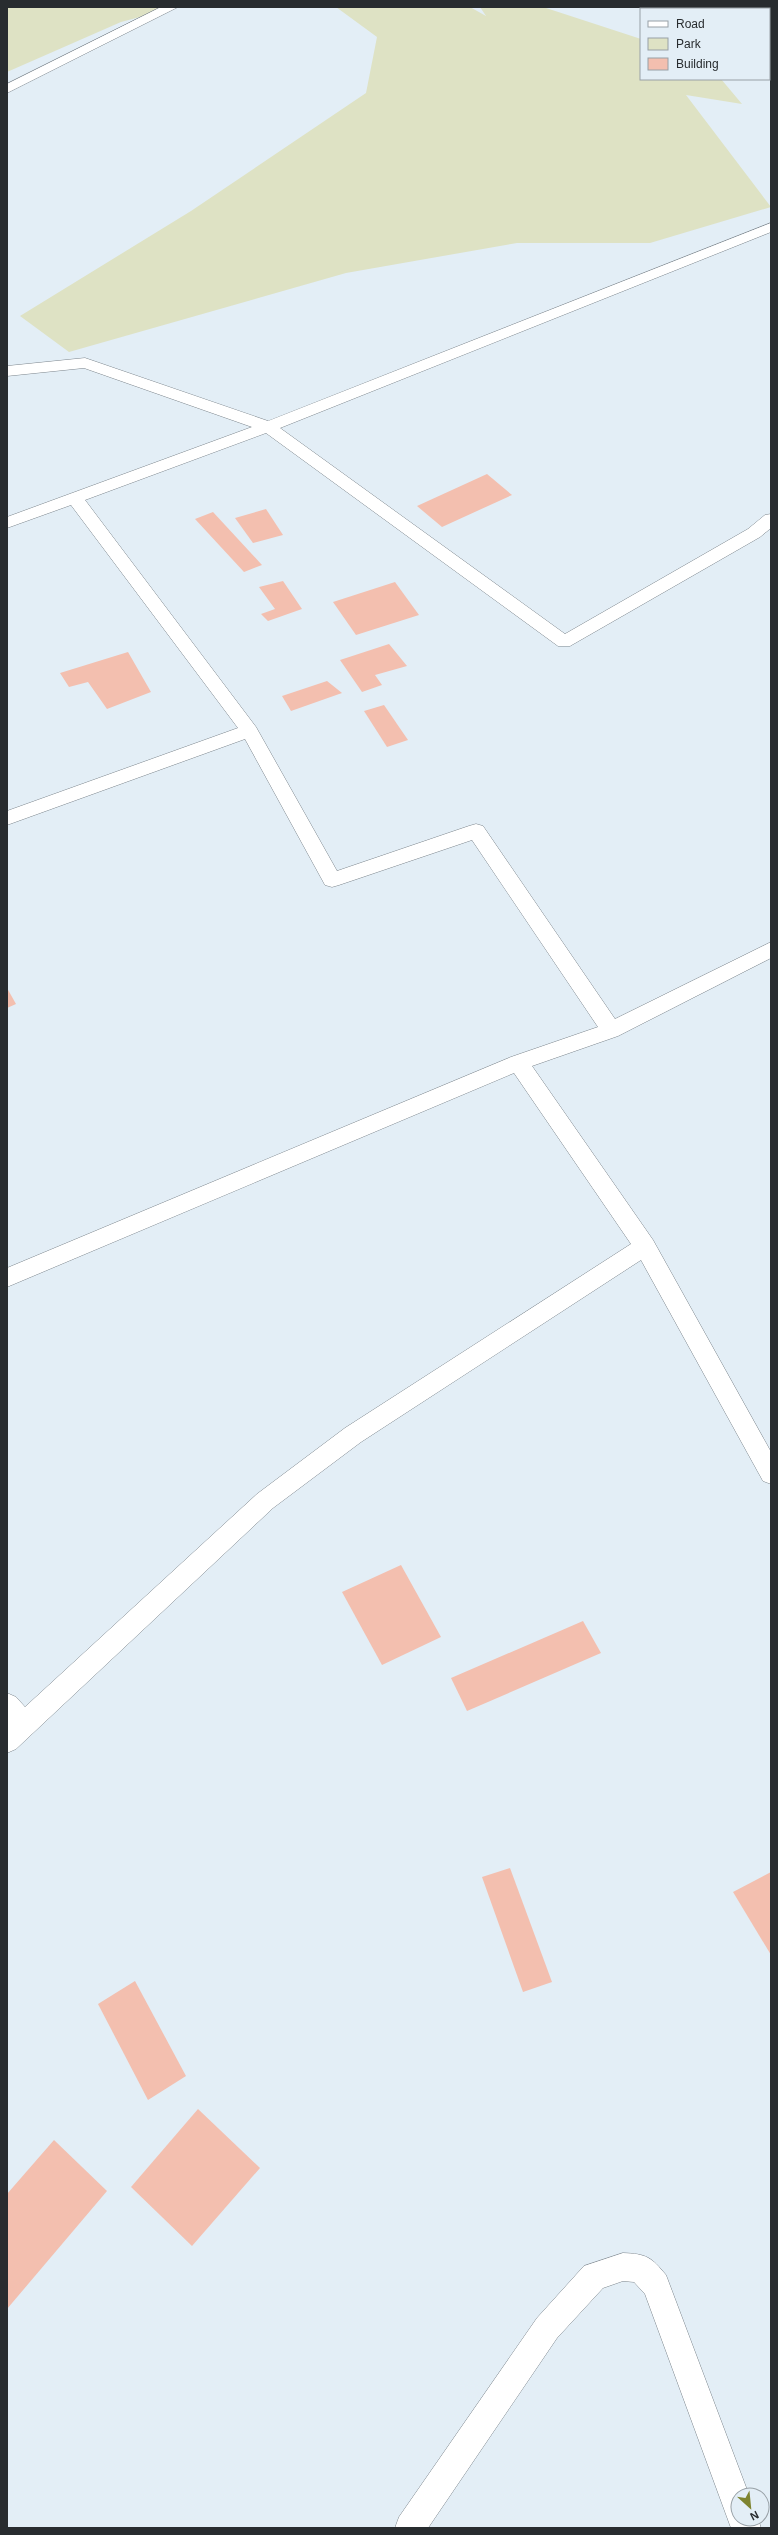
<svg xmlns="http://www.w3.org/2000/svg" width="778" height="2535" font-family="Helvetica,sans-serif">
	<rect width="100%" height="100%" fill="#e3eef6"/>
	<g fill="#dee2c4">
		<polygon points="7,7 178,7 121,22 7,72"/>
		<polygon points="336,7 470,7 486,16 480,7 543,7 641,39 641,79 721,79 742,104 686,95 771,207 650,243 517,243 346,273 69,352 20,316 191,211 366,93 377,37"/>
	</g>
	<g fill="#f3bfaf">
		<polygon points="487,474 512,495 442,527 417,506"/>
		<polygon points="266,509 283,535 253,543 235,518"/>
		<polygon points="213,512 262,565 244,572 195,519"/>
		<polygon points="283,581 302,609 268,621 261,614 275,609 259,587"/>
		<polygon points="395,582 419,615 356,635 333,602"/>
		<polygon points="389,644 407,666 375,675 382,685 362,692 340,660"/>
		<polygon points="128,652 151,692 107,709 88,682 69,687 60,673"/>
		<polygon points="327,681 342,693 291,711 282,696"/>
		<polygon points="384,705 408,740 387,747 364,711"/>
		<polygon points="7,988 16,1004 7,1008"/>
		<polygon points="401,1565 441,1637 382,1665 342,1592"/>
		<polygon points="583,1621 601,1653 467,1711 451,1678"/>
		<polygon points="510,1868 552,1982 523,1992 482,1877"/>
		<polygon points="771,1872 771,1955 733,1892"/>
		<polygon points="135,1981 186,2076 148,2100 98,2004"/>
		<polygon points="198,2109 260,2168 192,2246 131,2187"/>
		<polygon points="54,2140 107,2191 7,2309 7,2194"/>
	</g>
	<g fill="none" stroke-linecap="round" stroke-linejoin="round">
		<g stroke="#7c858c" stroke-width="1">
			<g id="minor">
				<polygon points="161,7 178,7 7,93 7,84"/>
				<polygon points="771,223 771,232 280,428 565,634 748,529 765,515 771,514 771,528 760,537 570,646 558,646 266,433 85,500 256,727 337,871 469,826 476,824 483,826 615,1019 771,942 771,958 618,1036 532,1066 653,1240 771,1452 771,1484 763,1481 641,1260 361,1442 273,1508 16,1749 7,1753 7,1693 16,1697 25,1707 257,1494 345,1428 631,1244 514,1073 7,1287 7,1268 511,1057 598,1027 472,840 339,885 332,887 325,885 245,739 7,825 7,811 238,728 71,505 7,528 7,517 252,427 84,368 7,376 7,366 85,358 268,421"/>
				<path d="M623 2253C647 2254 651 2257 666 2275L749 2495H738V2519H758L761 2528H731L645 2294 634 2282 623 2281 603 2288 557 2338 428 2528H395L399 2517 537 2318 584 2266Z"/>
			</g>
		</g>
		<use href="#minor" fill="#fff" fill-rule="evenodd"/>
	</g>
	<rect width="778" height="2535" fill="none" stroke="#282c2f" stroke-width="16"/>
	<rect x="640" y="8" width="130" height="72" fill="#e3eef6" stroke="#98a0a6"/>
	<rect x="648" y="21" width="20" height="6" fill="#ffffff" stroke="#98a0a6"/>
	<text x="676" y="28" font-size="12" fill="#282c2f">Road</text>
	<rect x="648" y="38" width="20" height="12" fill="#dee2c4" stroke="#98a0a6"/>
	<text x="676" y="48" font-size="12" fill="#282c2f">Park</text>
	<rect x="648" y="58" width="20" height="12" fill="#f3bfaf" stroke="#98a0a6"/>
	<text x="676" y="68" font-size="12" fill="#282c2f">Building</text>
	<g transform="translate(750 2507) rotate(153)"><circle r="19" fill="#e3eef6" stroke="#98a0a6"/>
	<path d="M0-3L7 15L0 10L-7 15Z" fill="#7e8430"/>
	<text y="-6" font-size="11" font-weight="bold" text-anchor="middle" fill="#282c2f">N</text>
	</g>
</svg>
